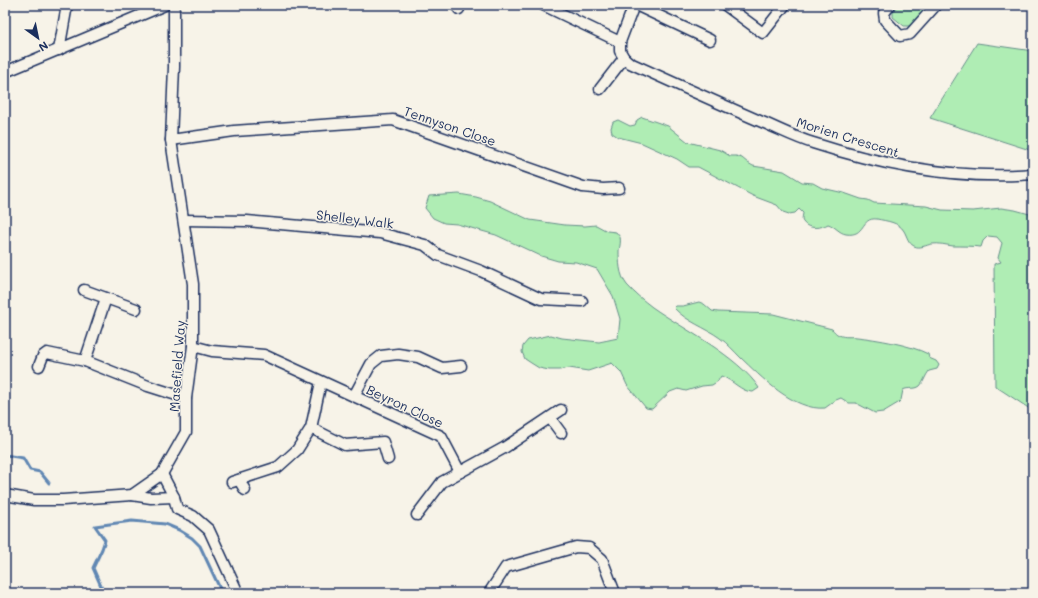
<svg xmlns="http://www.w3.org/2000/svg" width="1038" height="598" font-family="Mali,sans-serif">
	<rect width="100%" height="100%" fill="#f7f3e8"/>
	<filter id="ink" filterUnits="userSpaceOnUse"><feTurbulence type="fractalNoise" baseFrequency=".025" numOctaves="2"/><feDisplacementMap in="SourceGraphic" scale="8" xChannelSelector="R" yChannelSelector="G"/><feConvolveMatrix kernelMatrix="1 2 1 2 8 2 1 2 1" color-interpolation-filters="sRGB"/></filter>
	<g filter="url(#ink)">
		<g fill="#afedb4" stroke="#658e89">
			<polygon points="897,5 931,5 912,26 904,26 893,17 893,10"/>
			<polygon points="977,43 1033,51 1033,151 930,118"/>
			<path d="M642 117 668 126 688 142 720 150 730 156H736L742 158 748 163 753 166 784 171 802 182 813 183 822 188 844 193 861 199 868 200 874 203 926 206 942 210 973 211 1001 208 1015 210 1033 215V411L995 386 994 264 1001 262 998 258 1002 243 997 237 988 236 983 241 981 247C972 246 962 246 953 246 946 245 939 243 932 244 926 245 920 249 914 246 908 243 907 236 904 231 899 222 886 221 877 219 860 217 866 237 846 234 839 233 835 226 828 224 822 228 808 230 803 222 801 220 803 215 803 213L799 209 795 213 789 214 783 212 777 205 753 196 698 167H689L677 159 642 143 618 137 612 133 611 128 613 122 618 120 630 126 635 125 637 120Z"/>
			<path d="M459 194 476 197 490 201 530 220 565 225 585 226 596 225 607 231 616 232C617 234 619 235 620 237 621 241 620 246 619 250 619 261 619 275 627 285 634 293 643 300 652 307 683 329 738 356 759 388L753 392C741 392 733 380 721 376L718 381 712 385 702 386 686 391 678 389 670 392 652 409 646 408 641 402 627 385 621 372 612 363 588 371 569 368 560 370H549L539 368 531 363 525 359 522 352 523 346 528 340 551 335 562 338 599 342 618 338 620 319 613 296 597 269 576 262 558 261 541 256 496 235 457 224 444 223 433 218 425 208 429 196Z"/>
			<path d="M699 302 704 304 712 311 718 312 773 314 832 329C834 331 836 334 839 335 845 338 851 336 857 337 876 339 911 345 928 354L929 358 936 361 939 365 937 369 929 371C925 376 924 382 920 386 915 390 908 387 903 390L901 400 898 403 883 412 875 413 856 403H849L841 398 836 400 825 408C794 411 761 377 740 357 734 351 727 343 720 338 705 327 687 322 674 308L676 306H683Z"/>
		</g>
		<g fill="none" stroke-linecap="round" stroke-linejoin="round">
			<g stroke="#6187b3" stroke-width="3">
				<polyline points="5,455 23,458 30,470 40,472 49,483"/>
				<polyline points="104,593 93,568 102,549 105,540 95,526 132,521 165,524 179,530 192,538 200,546 222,593"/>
			</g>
			<g stroke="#1b2f5e" stroke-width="13">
				<g id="street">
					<polyline points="456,5 459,9"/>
					<polyline points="543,5 620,42"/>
					<polyline points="636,5 710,40"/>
					<polyline points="725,5 763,33 785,5"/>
					<polyline points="890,5 884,13 885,20 900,36 910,34 936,5"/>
					<polyline points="59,50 67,5"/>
					<path d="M624 58 630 63C674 83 718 103 762 122 779 129 796 138 813 143 884 166 958 180 1033 174"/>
					<polyline points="5,72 165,5"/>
					<polyline points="600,89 624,58 620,51 620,42 634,5"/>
					<polyline points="171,140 234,131 393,120 583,187 603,189 619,188"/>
					<polyline points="184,220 247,221 380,233 425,245 438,255 481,271 541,299 582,301"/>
					<polyline points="84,290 136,309"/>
					<polyline points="193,346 212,351 264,355 441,436 460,472"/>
					<polyline points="85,361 106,298"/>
					<polyline points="39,366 43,356 47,353 85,361 148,386 186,398"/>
					<polyline points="354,396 371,364 381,356 398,354 418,357 442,368 461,366"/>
					<polyline points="550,418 561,433"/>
					<polyline points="311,428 345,445 383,442 388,459"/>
					<polyline points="162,474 174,497 177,509 193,516 209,530 238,593"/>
					<polyline points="239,480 245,490"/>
					<polyline points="232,482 278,467 297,450 311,428 321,382"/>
					<polyline points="5,495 34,500 63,500 132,495 162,474 186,432 186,398 193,346 193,284 171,140 174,67 174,5"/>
					<polyline points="132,495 151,498 174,497"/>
					<polyline points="417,515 442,482 504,448 561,410"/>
					<polyline points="489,593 506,567 576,547 589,548 602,559 615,593"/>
				</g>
			</g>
			<use href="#street" stroke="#f7f3e8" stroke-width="10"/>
		</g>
	</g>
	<g text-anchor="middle" stroke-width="3" stroke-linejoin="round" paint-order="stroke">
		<g font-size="13" fill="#1b2f5e" stroke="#f7f3e8">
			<text transform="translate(450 126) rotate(19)" y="5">Tennyson Close</text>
			<text transform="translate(848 137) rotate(17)" y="5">Morien Crescent</text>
			<text transform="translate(355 219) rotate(7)" y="5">Shelley Walk</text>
			<text transform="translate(177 366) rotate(-86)" y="5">Masefield Way</text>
			<text transform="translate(405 406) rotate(25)" y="5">Beyron Close</text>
		</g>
	</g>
	<rect width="1038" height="598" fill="none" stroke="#f7f3e8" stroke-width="20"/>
	<rect x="10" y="10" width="1018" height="578" fill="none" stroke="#1b2f5e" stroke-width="1.5" filter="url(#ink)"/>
	<g transform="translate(38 38) rotate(147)" stroke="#f7f3e8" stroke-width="3" paint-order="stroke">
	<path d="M0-3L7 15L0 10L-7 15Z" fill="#1b2f5e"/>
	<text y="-6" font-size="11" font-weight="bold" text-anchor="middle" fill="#1b2f5e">N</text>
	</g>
</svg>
